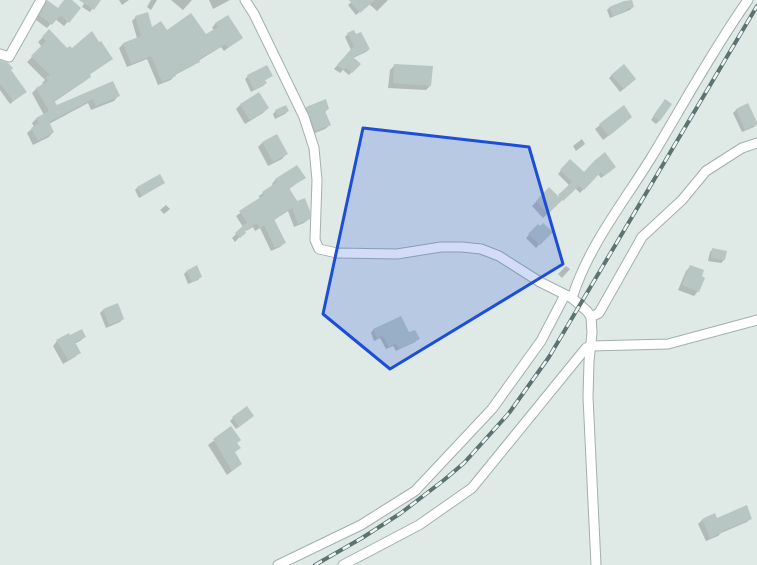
<svg xmlns="http://www.w3.org/2000/svg" width="757" height="565" font-family="'Public Sans',sans-serif">
	<rect width="100%" height="100%" fill="#dfe9e6"/>
	<g fill="#0003">
		<polygon points="65,0 70,0 80,8 64,26 55,19 47,28 36,20 43,5 47,1 58,9"/>
		<polygon points="86,0 99,0 90,12 82,7"/>
		<polygon points="119,0 129,0 122,5"/>
		<polygon points="151,0 157,0 151,10 147,7"/>
		<polygon points="171,0 192,0 183,10"/>
		<polygon points="209,0 230,0 213,9"/>
		<polygon points="354,0 388,0 377,11 369,4 356,15 348,5"/>
		<polygon points="633,7 630,10 610,18 607,10 609,8"/>
		<polygon points="136,17 152,28 166,31 205,35 214,30 212,28 216,23 241,38 224,51 221,47 198,61 194,65 175,75 171,80 158,85 147,59 127,67 119,48 123,44 137,38 132,21"/>
		<polygon points="49,31 67,49 112,59 89,75 90,76 85,81 54,102 56,106 113,82 118,96 114,101 91,110 88,103 49,124 53,132 49,137 33,145 27,133 34,127 32,123 37,118 44,115 32,93 37,88 44,85 42,83 45,80 27,62 42,47 38,42"/>
		<polygon points="348,34 369,49 366,52 353,58 359,64 349,75 343,70 340,73 334,69 351,50 345,37"/>
		<polygon points="0,61 10,70 23,94 10,104 0,90"/>
		<polygon points="395,65 430,86 426,90 388,88 390,70"/>
		<polygon points="612,75 632,82 620,92 609,78"/>
		<polygon points="248,76 271,76 264,81 266,83 263,86 251,92 245,79"/>
		<polygon points="665,100 659,121 656,124 651,120"/>
		<polygon points="240,105 268,108 263,113 245,124 236,109"/>
		<polygon points="748,105 757,124 754,127 742,132 733,113 736,110"/>
		<polygon points="306,108 328,109 325,112 330,125 325,129 310,135 302,113"/>
		<polygon points="276,111 288,111 285,114 275,119 273,114"/>
		<polygon points="626,122 603,140 595,129 600,125"/>
		<polygon points="582,139 585,144 576,151 573,146"/>
		<polygon points="263,142 286,154 282,159 268,166 258,147"/>
		<polygon points="570,160 584,173 612,170 601,178 598,174 580,193 575,188 543,218 532,206 549,189 558,198 570,186 558,174"/>
		<polygon points="304,178 289,189 309,219 304,223 294,227 288,211 274,220 284,243 280,247 271,251 260,228 255,231 253,227 244,232 235,242 232,238 243,227 236,216 260,199 259,196 273,186 272,184 276,179"/>
		<polygon points="164,183 139,198 135,190 138,187"/>
		<polygon points="166,205 170,209 164,214 160,210"/>
		<polygon points="538,225 551,232 536,248 526,238"/>
		<polygon points="713,249 724,260 721,263 708,261 710,252"/>
		<polygon points="566,266 570,269 562,278 558,274"/>
		<polygon points="691,266 698,291 694,296 678,290 686,271"/>
		<polygon points="187,271 201,276 198,280 188,284 184,274"/>
		<polygon points="103,310 123,319 120,322 106,328 100,313"/>
		<polygon points="401,317 409,334 418,339 415,342 396,351 393,346 386,349 380,338 374,341 371,333 373,330"/>
		<polygon points="70,336 85,337 80,341 74,344 79,353 75,357 63,364 53,346 57,341"/>
		<polygon points="253,416 236,429 230,421 233,418"/>
		<polygon points="231,428 236,444 239,448 234,453 241,464 227,475 208,445"/>
		<polygon points="751,518 747,522 721,533 718,536 706,541 698,524 702,520"/>
	</g>
	<g fill="#b8c6c3">
		<polygon points="47,0 58,8 64,0 72,0 81,8 69,23 60,15 52,25 39,15"/>
		<polygon points="79,0 101,0 94,10"/>
		<polygon points="349,0 375,0 360,13"/>
		<polygon points="632,0 634,7 627,9 628,10 613,16 609,7 624,1"/>
		<polygon points="148,12 152,27 161,21 167,30 191,13 206,34 218,27 215,23 228,15 243,38 228,48 226,44 199,59 200,62 175,74 176,76 162,82 151,56 131,64 123,43 141,36 135,16"/>
		<polygon points="49,29 67,48 70,46 72,48 92,31 99,42 101,41 113,59 90,74 91,77 54,101 57,105 113,81 120,96 96,106 93,99 49,122 54,132 38,141 31,128 39,123 36,118 49,111 36,88 48,81 46,77 50,75 31,56 46,41 42,37"/>
		<polygon points="354,30 356,34 361,32 370,49 353,57 361,64 352,73 346,68 344,70 337,65 354,46 347,33"/>
		<polygon points="0,60 8,63 13,68 11,70 27,92 13,101 0,83"/>
		<polygon points="394,64 433,66 431,86 393,83"/>
		<polygon points="624,64 636,79 624,89 611,75"/>
		<polygon points="267,65 273,76 265,80 267,83 254,90 247,75"/>
		<polygon points="259,92 269,108 250,120 240,104"/>
		<polygon points="326,99 329,109 325,111 331,125 315,131 306,107"/>
		<polygon points="665,99 672,104 660,121 653,116"/>
		<polygon points="748,103 757,122 757,124 745,130 736,109"/>
		<polygon points="286,105 289,111 278,116 275,110"/>
		<polygon points="624,105 632,117 609,136 599,124"/>
		<polygon points="277,134 288,154 273,162 262,142"/>
		<polygon points="605,152 616,167 604,176 601,172 584,190 579,186 563,201 558,195 572,182 560,170 570,159 584,172 594,161"/>
		<polygon points="297,165 306,178 289,188 297,201 305,198 310,211 310,219 298,224 292,208 274,219 286,243 275,248 264,225 260,228 257,223 245,231 246,233 240,238 235,233 247,222 239,211 264,195 262,192 277,182 275,179"/>
		<polygon points="160,174 165,183 142,196 137,187"/>
		<polygon points="549,187 562,200 548,214 536,201"/>
		<polygon points="543,223 553,232 540,245 528,234 538,224 540,226"/>
		<polygon points="712,248 727,251 725,260 711,258"/>
		<polygon points="197,265 202,277 192,282 186,271"/>
		<polygon points="690,265 704,270 702,276 705,278 699,292 682,285"/>
		<polygon points="118,303 124,319 109,325 103,309"/>
		<polygon points="401,316 409,332 415,330 420,339 399,349 396,343 389,347 383,336 377,338 373,329"/>
		<polygon points="82,329 86,337 75,342 81,353 68,360 56,340 69,333 70,335"/>
		<polygon points="247,406 254,416 239,427 232,417"/>
		<polygon points="231,426 241,440 237,443 241,448 235,452 242,464 232,471 213,439"/>
		<polygon points="747,505 752,519 722,531 723,532 710,538 702,519 715,513 717,518"/>
	</g>
	<g fill="none" stroke-linecap="round" stroke-linejoin="round">
		<g stroke="#a3b0ad" stroke-width="11">
			<g id="minor">
				<polyline points="245,0 254,14 304,117 314,148 317,180 315,240 319,249 337,253 397,254 441,247 462,247 481,249 499,256 540,282 572,298 587,311 591,317 592,333 589,361 588,397 596,565"/>
				<polyline points="0,54 9,57 41,0"/>
				<path d="M572 298C589 245 622 205 651 158 683 105 712 51 748 0"/>
				<polyline points="591,317 599,313 642,237 682,200 706,171 742,148 757,143"/>
				<polyline points="278,565 361,525 415,491 492,409 541,341 565,295"/>
				<polyline points="343,565 419,525 472,488 586,348 591,346 668,344 757,320"/>
			</g>
		</g>
		<use href="#minor" stroke="#fff" stroke-width="9"/>
		<g stroke="#5c7371" stroke-width="4">
			<polyline id="rail" points="315,565 362,538 401,513 444,480 464,463 509,413 549,357 757,6"/>
		</g>
		<use href="#rail" stroke="#eff6f4" stroke-width="2.5" stroke-dasharray="8" stroke-linecap="butt"/>
	</g>
	<path fill="#1d4ed8" fill-opacity="0.2" stroke="#1d4ed8" stroke-width="3" stroke-linejoin="round" d="M363 128 529 147 563 264 390 369 323 314Z"/>
</svg>
